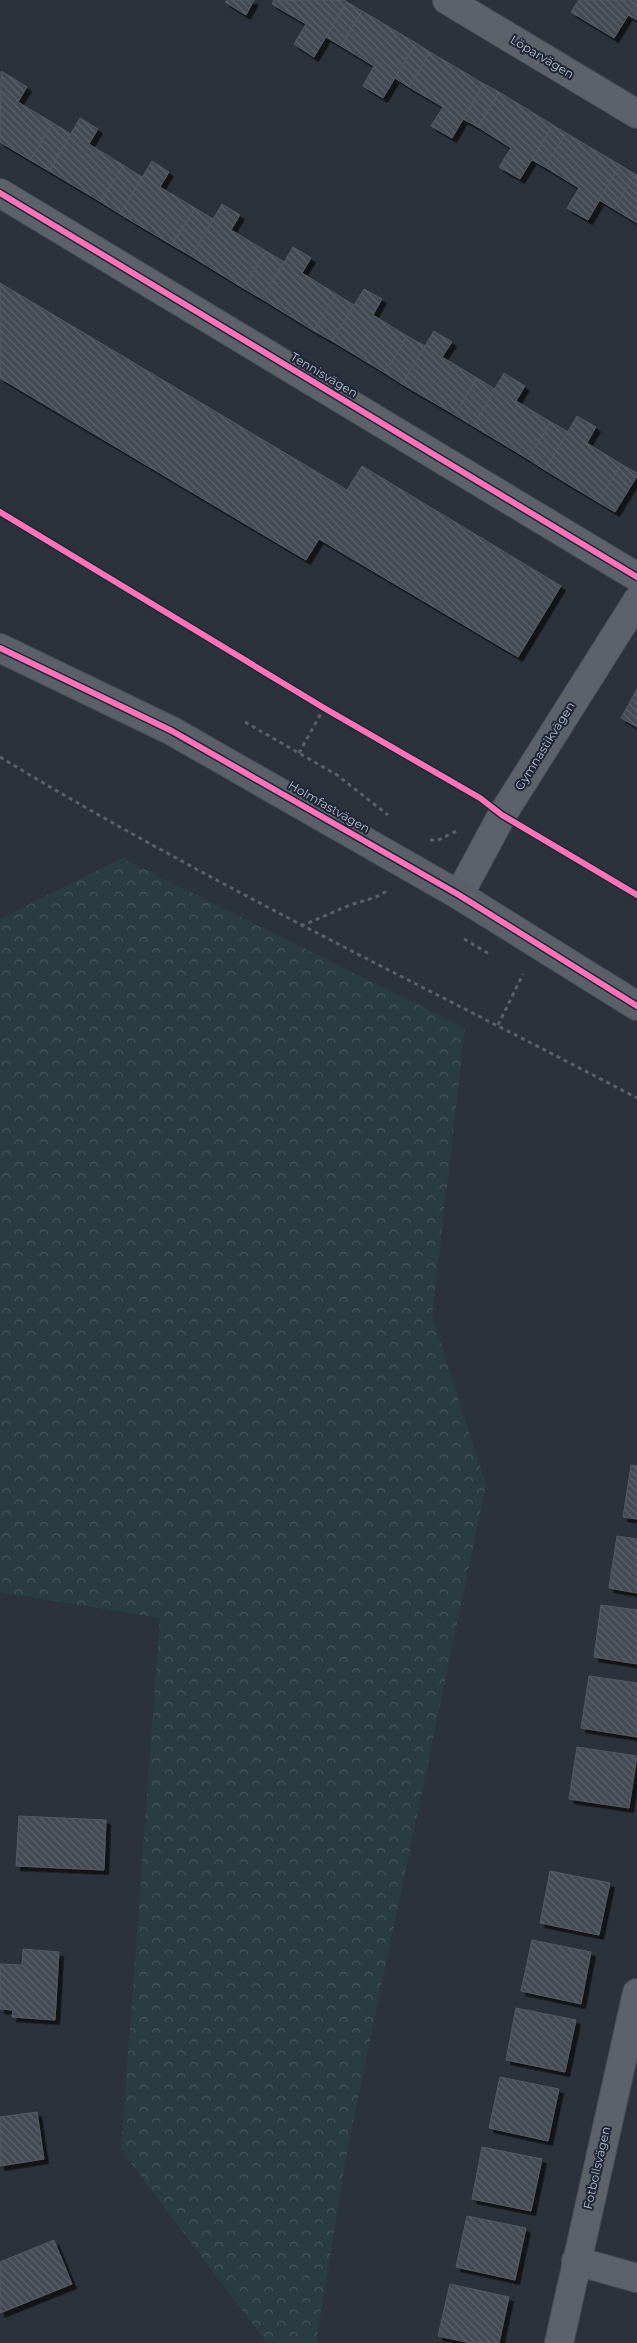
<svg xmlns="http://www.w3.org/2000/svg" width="637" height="2343" font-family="Montserrat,sans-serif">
	<defs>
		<pattern id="forest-crowns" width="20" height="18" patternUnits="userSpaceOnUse" patternTransform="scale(1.25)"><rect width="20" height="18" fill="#293c42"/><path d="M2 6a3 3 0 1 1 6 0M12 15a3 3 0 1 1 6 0" fill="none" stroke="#46565c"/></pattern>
		<pattern id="building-back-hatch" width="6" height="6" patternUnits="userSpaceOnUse" patternTransform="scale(1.25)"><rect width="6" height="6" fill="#454a52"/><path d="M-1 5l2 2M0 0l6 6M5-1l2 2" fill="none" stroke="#5e626a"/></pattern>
		<filter id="shadow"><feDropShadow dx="4.5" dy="4.5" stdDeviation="0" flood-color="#0009"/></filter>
	</defs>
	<rect width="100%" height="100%" fill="#2c323c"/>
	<polygon fill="url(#forest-crowns)" points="122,858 465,1028 432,1316 486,1485 348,2146 316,2343 267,2343 121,2150 160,1618 0,1592 0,919"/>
	<g fill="url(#building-back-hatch)" stroke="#545a63" filter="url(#shadow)">
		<polygon points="227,0 254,0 246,15 225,2"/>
		<polygon points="274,0 344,0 347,2 314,57 294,44 306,24 272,4"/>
		<polygon points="579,0 637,0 637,1 614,38 571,12"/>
		<polygon points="637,1 637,20 628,15"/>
		<polygon points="347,2 362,11 341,46 326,37"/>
		<polygon points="362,11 416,43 383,98 363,86 374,66 341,46"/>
		<polygon points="416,43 430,52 409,87 395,78"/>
		<polygon points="430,52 484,84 452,138 431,126 443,107 409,87"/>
		<polygon points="1,71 27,87 18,102 53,123 30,160 0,142"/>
		<polygon points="484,84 499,92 478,127 463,119"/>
		<polygon points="499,92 553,125 520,179 499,167 511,148 478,127"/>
		<polygon points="80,118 98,129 89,144 123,165 101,202 49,171"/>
		<polygon points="53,123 71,134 49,171 30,160"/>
		<polygon points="553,125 566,133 545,167 532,160"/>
		<polygon points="566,133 620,165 588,220 567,208 579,188 545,167"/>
		<polygon points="152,161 169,172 160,187 195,208 172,245 120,214"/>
		<polygon points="123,165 142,177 120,214 101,202"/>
		<polygon points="620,165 635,174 614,209 599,200"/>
		<polygon points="635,174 637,175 637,223 614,209"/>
		<polygon points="222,204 240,215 231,230 266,251 243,288 191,256"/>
		<polygon points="195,208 213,219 191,256 172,245"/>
		<polygon points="293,247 311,258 302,273 336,294 314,331 262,299"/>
		<polygon points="266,251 284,262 262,299 243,288"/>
		<polygon points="0,283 347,490 362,466 561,586 518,657 319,539 306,560 0,378"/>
		<polygon points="364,289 382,299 373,315 407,336 385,373 332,341"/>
		<polygon points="336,294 354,305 332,341 314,331"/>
		<polygon points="434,331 452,342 442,357 477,378 455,415 402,384"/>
		<polygon points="407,336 425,346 402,384 385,373"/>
		<polygon points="504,373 525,386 516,401 551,422 528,459 473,426"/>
		<polygon points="477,378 495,389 473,426 455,415"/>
		<polygon points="577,416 596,427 587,443 621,464 598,502 545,470"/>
		<polygon points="551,422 568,432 545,470 528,459"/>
		<polygon points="621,464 637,473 637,476 615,512 598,502"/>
		<polygon points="637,689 637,727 621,718"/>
		<polygon points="631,1465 637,1466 637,1519 623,1517"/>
		<polygon points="617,1536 637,1539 637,1593 609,1588"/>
		<polygon points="601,1605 637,1610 637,1664 594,1657"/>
		<polygon points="589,1676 637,1683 637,1737 581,1728"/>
		<polygon points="577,1747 637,1756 629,1808 569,1799"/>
		<polygon points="19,1816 106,1820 104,1870 16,1866"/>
		<polygon points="550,1871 610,1883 599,1935 540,1923"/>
		<polygon points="532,1940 591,1952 581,2004 521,1991"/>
		<polygon points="23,1949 59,1952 55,2020 12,2017 13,2010 0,2009 0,1964 22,1965"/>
		<polygon points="516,2008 576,2020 565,2072 506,2060"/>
		<polygon points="500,2077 559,2089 548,2141 489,2128"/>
		<polygon points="37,2112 44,2159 0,2166 0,2117"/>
		<polygon points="482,2147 542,2159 531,2211 472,2199"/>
		<polygon points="467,2216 526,2228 515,2280 456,2267"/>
		<polygon points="54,2240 72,2284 0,2313 0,2262"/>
		<polygon points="450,2284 509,2297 499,2343 471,2343 438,2336"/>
	</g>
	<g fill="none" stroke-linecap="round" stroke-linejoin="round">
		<g stroke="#4a4e56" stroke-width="30">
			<g id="street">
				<polyline points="447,0 637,114"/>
				<polyline points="0,193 637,577"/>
				<polyline points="459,895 502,815 637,601"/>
				<polyline points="576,2261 637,2278"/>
				<polyline points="559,2343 637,1993"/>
			</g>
		</g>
		<g stroke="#4a4e56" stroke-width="30">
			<polyline id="secondary" points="0,648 172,731 459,895 637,1006"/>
		</g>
		<g stroke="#5a6066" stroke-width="3" stroke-dasharray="4 4" stroke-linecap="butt">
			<polyline points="245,722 337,775 388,815"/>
			<polyline points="299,753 324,708"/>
			<path d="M0 757C206 882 424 986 637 1098"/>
			<polyline points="430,840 438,840 457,831"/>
			<polyline points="301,926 350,905 376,897 387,891"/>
			<polyline points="464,939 491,955"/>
			<polyline points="498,1025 523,974"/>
		</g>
		<use href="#street" stroke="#5d6169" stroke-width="28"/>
		<use href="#secondary" stroke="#5b5f68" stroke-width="28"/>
		<g stroke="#1f2737" stroke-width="9">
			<g id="cycleway">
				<polyline points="0,193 637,577"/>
				<polyline points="0,512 324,708 480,798 502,815 637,895"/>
				<polyline points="0,648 172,731 459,895 637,1006"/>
			</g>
		</g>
		<use href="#cycleway" stroke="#fb73b8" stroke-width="6"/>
	</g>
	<g text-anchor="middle" stroke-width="4" stroke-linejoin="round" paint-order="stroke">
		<g font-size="12" fill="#b7becc" stroke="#1f2737">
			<text transform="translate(542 57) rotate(31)" y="4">Löparvägen</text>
			<text transform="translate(324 375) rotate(31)" y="4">Tennisvägen</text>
			<text transform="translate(545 746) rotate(-58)" y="4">Gymnastikvägen</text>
			<text transform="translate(329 807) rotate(30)" y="4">Holmfastvägen</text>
			<text transform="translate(597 2168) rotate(-77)" y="4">Fotbollsvägen</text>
		</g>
	</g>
</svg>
